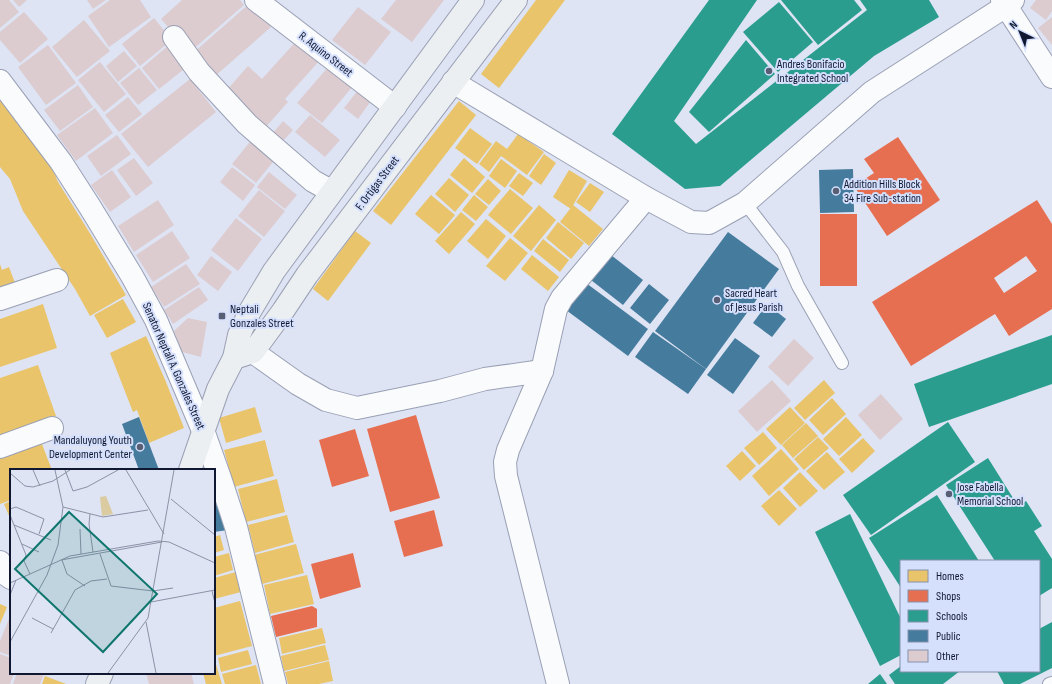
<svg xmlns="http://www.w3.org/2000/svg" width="1052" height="684" font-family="'Sofia Sans Condensed',sans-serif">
	<rect width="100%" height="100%" fill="#dee4f4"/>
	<g fill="#e9c46a">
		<polygon points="536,0 565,0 499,88 481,74"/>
		<polygon points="0,93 47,156 58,182 91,235 126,295 90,316 75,289 23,211 10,179 0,167"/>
		<polygon points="459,101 476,115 391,225 373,211"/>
		<polygon points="470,128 492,144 477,164 455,148"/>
		<polygon points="518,134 544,152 527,175 501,156 489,172 479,164 496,141 507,149"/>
		<polygon points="544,154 556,163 541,185 529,176"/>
		<polygon points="464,158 485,177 472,193 450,175"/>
		<polygon points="501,159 517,171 505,188 489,176"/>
		<polygon points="569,170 587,181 571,209 553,197"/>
		<polygon points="519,173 533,183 523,196 509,186"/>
		<polygon points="449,178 469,195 455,212 435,194"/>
		<polygon points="488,179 501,191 489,205 475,194"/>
		<polygon points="590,183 604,192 590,212 576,202"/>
		<polygon points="510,189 533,208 511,234 488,215"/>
		<polygon points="431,195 455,215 439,234 415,214"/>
		<polygon points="474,195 488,207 476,221 462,210"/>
		<polygon points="539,205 556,220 531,251 513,236"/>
		<polygon points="573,205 603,229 589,246 560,222"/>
		<polygon points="461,212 475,224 449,254 435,241"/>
		<polygon points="486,219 506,236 488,259 467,241"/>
		<polygon points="558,222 584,243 571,259 546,238"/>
		<polygon points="355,231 371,243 328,301 313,289"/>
		<polygon points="510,238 528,253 505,281 486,266"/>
		<polygon points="543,239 569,260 560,272 534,251"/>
		<polygon points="532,255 559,277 548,291 521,269"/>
		<polygon points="0,264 2,270 9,267 15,283 0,289"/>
		<polygon points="123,299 136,322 107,338 94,315"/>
		<polygon points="43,304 57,348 0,367 0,319"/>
		<polygon points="146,336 166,382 184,428 149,443 137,410 133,412 110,353"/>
		<polygon points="38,365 56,416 0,435 0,378"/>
		<polygon points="824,380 835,393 805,420 794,408"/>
		<polygon points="832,398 846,414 823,435 809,420"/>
		<polygon points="255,407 262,432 226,443 219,418"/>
		<polygon points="790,407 805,423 781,445 766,429"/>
		<polygon points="846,417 862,435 839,456 823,439"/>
		<polygon points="806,423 818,436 793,458 782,445"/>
		<polygon points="763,432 777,448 759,465 744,448"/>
		<polygon points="818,437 829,448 804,470 794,459"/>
		<polygon points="863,438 875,451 852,473 839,459"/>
		<polygon points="40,439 52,470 11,470 11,500 0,504 0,455"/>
		<polygon points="265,440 274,476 234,487 224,450"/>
		<polygon points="781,449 799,469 769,496 752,476"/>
		<polygon points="742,451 756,466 740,481 726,466"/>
		<polygon points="827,452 845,472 824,490 806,471"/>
		<polygon points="800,472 818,491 800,507 783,488"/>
		<polygon points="277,479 285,512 246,522 238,489"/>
		<polygon points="779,490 797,509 779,526 761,506"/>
		<polygon points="11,501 11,518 10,518 4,504"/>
		<polygon points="287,515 294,542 255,553 248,525"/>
		<polygon points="220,535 224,550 214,553 214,537"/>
		<polygon points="296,544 304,573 262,584 254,555"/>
		<polygon points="229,553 233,570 214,576 214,557"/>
		<polygon points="236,572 241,592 214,599 214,578"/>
		<polygon points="307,575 314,604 270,614 264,585"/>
		<polygon points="240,601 252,646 214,656 214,608"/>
		<polygon points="0,604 7,607 0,624"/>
		<polygon points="322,628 326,643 282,654 279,638"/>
		<polygon points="325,645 329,660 284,671 281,656"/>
		<polygon points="248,650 252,664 221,672 218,658"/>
		<polygon points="329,661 333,681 319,684 288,684 285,672"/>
		<polygon points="214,664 216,664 222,684 206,684 203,673 214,673"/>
		<polygon points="256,665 261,684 225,684 222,674"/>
		<polygon points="45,676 66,684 42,684"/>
	</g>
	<g fill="#e76f51" fill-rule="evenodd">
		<polygon points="898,137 940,200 887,236 854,186 874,173 864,159"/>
		<path d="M1037 200 1052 224V309L1009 336 995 314 911 366 872 302ZM1026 256 1037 271 1004 293 994 278Z"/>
		<rect x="820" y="214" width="37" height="72"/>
		<polygon points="416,415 440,498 390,512 367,429"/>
		<polygon points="355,429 369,476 332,487 319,440"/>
		<polygon points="434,510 443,546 404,557 394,521"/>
		<polygon points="353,553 361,587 320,599 311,564"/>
		<polygon points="312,606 317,609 317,627 276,637 271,616"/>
	</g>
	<g fill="#2a9d8f">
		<polygon points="709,0 757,0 674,121 696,144 867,10 860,0 929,0 939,17 874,56 720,186 685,189 612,134"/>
		<polygon points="781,0 854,0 862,10 818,45"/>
		<polygon points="779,2 813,42 778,72 743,32"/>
		<polygon points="746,40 775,74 709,132 689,112"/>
		<polygon points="1052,335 1052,384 929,427 914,384"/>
		<polygon points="948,422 975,462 871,535 843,495"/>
		<polygon points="988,458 1018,506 1026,501 1042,526 1034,531 1052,559 1052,588 1039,596 1039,561 995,561 946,485"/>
		<polygon points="937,495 979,561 901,561 901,588 869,538"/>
		<polygon points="850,514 901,619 901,655 880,666 815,532"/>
		<polygon points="1052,622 1052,668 1020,684 1004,684 997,671 1039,671 1039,629"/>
		<polygon points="901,666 901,671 960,671 943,684 895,684 889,675"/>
		<polygon points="880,674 887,684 868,684"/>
	</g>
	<g fill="#457b9d">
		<polygon points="853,169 854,212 820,213 819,170"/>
		<polygon points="728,232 779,269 706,369 655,331"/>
		<polygon points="611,255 643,280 623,305 591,280"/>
		<polygon points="586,283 648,329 628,356 566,310"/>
		<polygon points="649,284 669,300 650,324 630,308"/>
		<polygon points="767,304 786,319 772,337 753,323"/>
		<polygon points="653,332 706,369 688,394 635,357"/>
		<polygon points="735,338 760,356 733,394 707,375"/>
		<polygon points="139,417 159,470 139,470 122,424"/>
		<polygon points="214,499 217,499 228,530 214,532"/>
	</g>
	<g fill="#dcccd0">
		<polygon points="0,0 9,0 19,12 0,28"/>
		<polygon points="13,0 27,0 19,7"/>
		<polygon points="87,0 106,0 93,9"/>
		<polygon points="110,0 140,0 151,17 109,47 88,16"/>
		<polygon points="182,0 240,0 244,5 190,52 161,19"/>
		<polygon points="396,0 444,0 412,42 381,19"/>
		<polygon points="1036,0 1052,0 1052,11 1046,20 1030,8"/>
		<polygon points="250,3 271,27 214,77 193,53"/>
		<polygon points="358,7 391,32 365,65 332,40"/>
		<polygon points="24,12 48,39 20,63 0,40 0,32"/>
		<polygon points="1052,17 1052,45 1038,28"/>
		<polygon points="154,18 172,40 140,66 122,44"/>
		<polygon points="84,20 110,51 77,77 52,47"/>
		<polygon points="299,38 322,58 285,99 288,102 265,128 225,92 248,66 262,79"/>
		<polygon points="170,44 188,66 159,89 142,68"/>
		<polygon points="48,45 76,83 46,105 18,67"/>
		<polygon points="124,51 137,66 118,82 106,66"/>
		<polygon points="100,62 126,94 104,112 78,80"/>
		<polygon points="329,66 353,86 322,123 297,103"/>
		<polygon points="139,68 157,90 138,105 120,83"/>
		<polygon points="190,79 216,112 148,167 121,134"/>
		<polygon points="78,85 93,107 60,131 44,110"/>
		<polygon points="358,90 371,101 358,119 344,108"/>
		<polygon points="128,97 142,114 119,132 105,115"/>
		<polygon points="95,108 113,133 76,161 57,135"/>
		<polygon points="310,115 340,140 325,157 295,132"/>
		<polygon points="283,121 293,130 283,141 273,133"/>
		<polygon points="117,135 131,154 101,176 87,156"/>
		<polygon points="253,138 277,157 256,183 232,164"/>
		<polygon points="134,158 153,183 136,196 117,170"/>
		<polygon points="232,167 255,185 243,201 220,182"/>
		<polygon points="112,170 131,197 110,212 91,185"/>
		<polygon points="269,172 297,195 285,209 257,187"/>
		<polygon points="259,190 285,211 264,237 238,216"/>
		<polygon points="158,200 174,225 134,252 118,226"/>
		<polygon points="236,218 262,239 238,271 211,250"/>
		<polygon points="172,231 190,258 153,282 136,255"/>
		<polygon points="211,256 232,272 218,291 197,275"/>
		<polygon points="186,264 200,284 164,307 151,287"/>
		<polygon points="199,287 208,300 173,324 164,310"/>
		<polygon points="188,318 207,322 201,357 182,352 174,331"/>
		<polygon points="794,339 814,358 788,386 768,367"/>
		<polygon points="772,380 791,401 757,432 738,411"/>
		<polygon points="881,394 903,419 880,440 858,415"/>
		<polygon points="11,614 11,656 0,652 0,641"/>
		<polygon points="0,654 11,658 11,673 14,673 10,684 0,684"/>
		<polygon points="17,673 43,673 44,674 40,684 13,684"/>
		<polygon points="146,673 191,673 194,684 149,684"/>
	</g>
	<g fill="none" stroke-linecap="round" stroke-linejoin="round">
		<g stroke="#9aa0b4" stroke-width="14">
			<g id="lane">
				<polyline points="745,203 783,252 798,286 842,363"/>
				<polyline points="1049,684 1052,683"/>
			</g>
		</g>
		<g stroke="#9aa0b4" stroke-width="24">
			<g id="street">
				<polyline points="256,0 395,107"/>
				<polyline points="1002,0 1052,77"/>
				<polyline points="174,37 199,72 247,124 313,181 331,191"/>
				<polyline points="0,81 61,162 90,207 132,276 156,320 204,433 220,478 236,527 275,684"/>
				<polyline points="453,82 646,198 691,222 709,223 745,203 872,92 1006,6 1013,0"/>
				<polyline points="0,299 57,280"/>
				<polyline points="238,343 253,352 298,384 326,400 357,408 440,391 485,379 542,371"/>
				<polyline points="0,447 52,428"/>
				<polyline points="0,562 5,574 11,578"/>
				<polyline points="558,684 506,476 505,462 508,450 542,371 556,309 562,298 646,198"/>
			</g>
		</g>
		<g stroke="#9aa0b4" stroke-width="24">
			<g id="secondary">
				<polyline points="234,358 253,352 283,311 307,275 516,0"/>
				<polyline points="190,470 218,389 234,358 239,335 250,311 274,271 473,0"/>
				<polyline points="97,684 102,673"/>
			</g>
		</g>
		<use href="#lane" stroke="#fafbfd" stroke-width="12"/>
		<use href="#street" stroke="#fafbfd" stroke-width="22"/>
		<use href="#secondary" stroke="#ebeff2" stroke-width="22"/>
	</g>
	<g fill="#585f75" stroke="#d5e0fd" stroke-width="1.5">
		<circle cx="769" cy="71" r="4"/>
		<circle cx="836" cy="191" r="4"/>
		<circle cx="717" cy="300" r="4"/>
		<rect x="218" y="312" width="8" height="8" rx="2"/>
		<circle cx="140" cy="447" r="4"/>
		<circle cx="949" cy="494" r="4"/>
	</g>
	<g text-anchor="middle" stroke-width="4" stroke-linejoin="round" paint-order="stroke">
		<g font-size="12" fill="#101831" stroke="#d5e0fd">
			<text transform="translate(326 54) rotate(38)" y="4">R. Aquino Street</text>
			<text transform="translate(377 183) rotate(-53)" y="4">F. Ortigas Street</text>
			<text transform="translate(174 366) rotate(66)" y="4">Senator Neptali A. Gonzales Street</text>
		</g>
		<g font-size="12" fill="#101831" stroke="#d5e0fd" text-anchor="start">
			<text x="777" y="68">Andres Bonifacio<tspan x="777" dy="14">Integrated School</tspan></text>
			<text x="844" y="188">Addition Hills Block<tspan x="844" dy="14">34 Fire Sub-station</tspan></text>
			<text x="725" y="297">Sacred Heart<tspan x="725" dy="14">of Jesus Parish</tspan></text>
			<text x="230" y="313">Neptali<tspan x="230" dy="14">Gonzales Street</tspan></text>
			<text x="132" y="444" text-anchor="end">Mandaluyong Youth<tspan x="132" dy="14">Development Center</tspan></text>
			<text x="957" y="491">Jose Fabella<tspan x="957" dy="14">Memorial School</tspan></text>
		</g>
	</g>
	<g transform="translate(10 469)">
		<rect width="205" height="205" fill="#dee4f4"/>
		<path d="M96 27 103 45 92 47 90 28Z" fill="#dacba0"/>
		<path fill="none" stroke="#8c92a6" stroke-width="1" d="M23 1 30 17M55 1 63 22 77 18 108 1M116 1 154 65M0 4 15 17 23 18 43 12 60 1M161 30 205 66M53 38 93 48 138 41M0 40 6 38 34 50 29 65M80 45 79 55 83 83M0 46 16 86 14 92 20 105M4 56 41 71M70 60 71 85M12 75 29 83M90 85 101 117 143 122 163 119M51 91 152 73M52 91 57 105 75 117M0 114 60 87 148 72 159 73 205 94M202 122 205 134M0 126 6 111M141 133 205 121M22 149 43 160M136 153 146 204M41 164 65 121 81 112 97 110M0 173 37 106 48 76 53 38 45 1M98 204 138 149 164 1"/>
		<path fill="#0f766e" fill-opacity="0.15" stroke="#0f766e" stroke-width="2" d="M59 43 147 125 93 183 5 100Z"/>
		<rect width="205" height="205" fill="none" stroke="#101831" stroke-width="2"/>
	</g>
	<rect x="900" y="560" width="140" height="112" fill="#d5e0fd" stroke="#8690ab"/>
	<rect x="908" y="570" width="20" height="12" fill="#e9c46a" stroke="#8690ab"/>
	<text x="936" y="580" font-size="12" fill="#101831">Homes</text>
	<rect x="908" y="590" width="20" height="12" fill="#e76f51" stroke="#8690ab"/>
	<text x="936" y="600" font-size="12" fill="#101831">Shops</text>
	<rect x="908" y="610" width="20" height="12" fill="#2a9d8f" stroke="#8690ab"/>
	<text x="936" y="620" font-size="12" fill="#101831">Schools</text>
	<rect x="908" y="630" width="20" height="12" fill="#457b9d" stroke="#8690ab"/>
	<text x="936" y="640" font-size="12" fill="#101831">Public</text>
	<rect x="908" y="650" width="20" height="12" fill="#dcccd0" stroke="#8690ab"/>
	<text x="936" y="660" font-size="12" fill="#101831">Other</text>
	<g transform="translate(1020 32) rotate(317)" stroke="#d5e0fd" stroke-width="3" paint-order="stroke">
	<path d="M0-3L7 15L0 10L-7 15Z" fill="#101831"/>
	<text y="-6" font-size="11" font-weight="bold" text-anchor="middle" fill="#101831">N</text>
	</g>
</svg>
